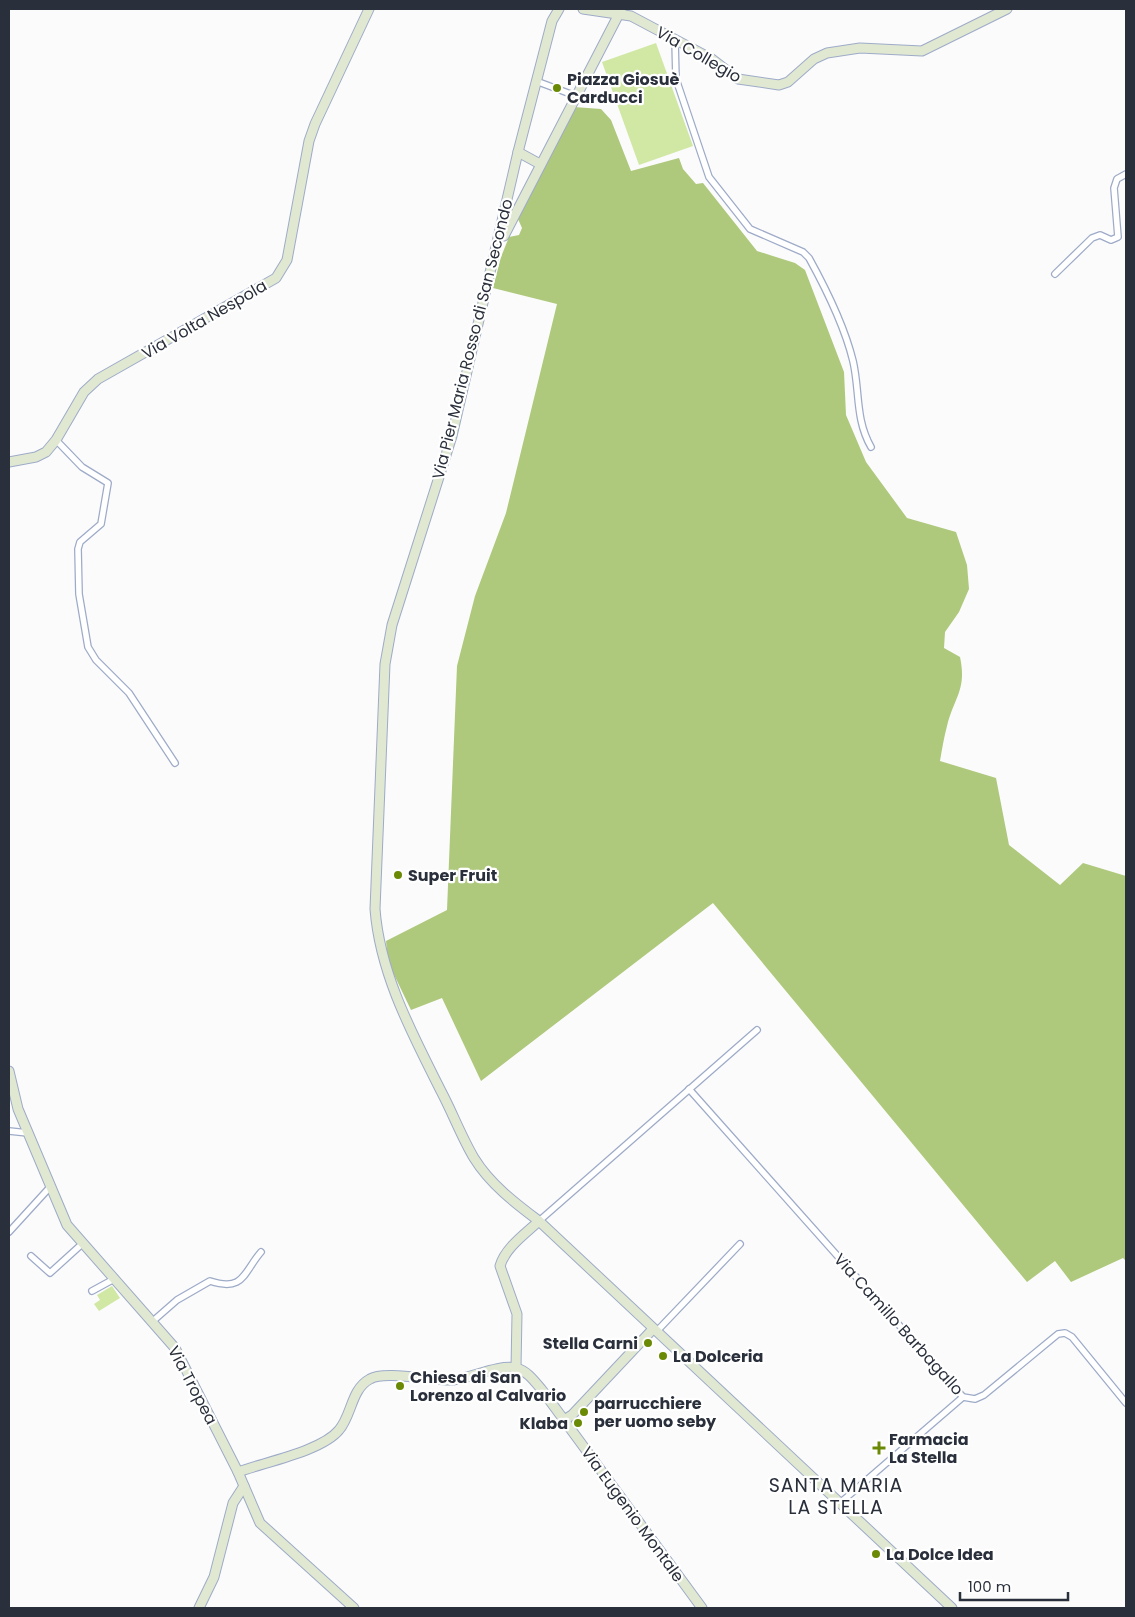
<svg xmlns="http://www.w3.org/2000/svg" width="1135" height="1617" font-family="Poppins,sans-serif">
	<rect width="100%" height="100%" fill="#fbfbfb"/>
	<g fill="#d0e8a4">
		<polygon points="656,43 693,146 639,165 602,62"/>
		<polygon points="112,1286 120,1298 99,1311 94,1304 100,1300 97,1295"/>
	</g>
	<path fill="#aec87c" d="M574 107 601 109 611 120 631 171 679 158 683 169 696 184 703 183 757 251 795 263 805 270 844 372 846 415 866 462 907 518 956 532 967 565 969 589 959 612 945 632 944 648 960 657C967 690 954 697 947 726 944 737 942 749 940 761L996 778 1009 845 1060 885 1083 863 1126 876V1261L1123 1258 1071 1282 1055 1261 1027 1282 713 903 481 1081 442 998 411 1010 388 962 386 941 447 910 457 666 475 596 506 513 557 304 493 288 501 257 509 237 519 235 522 228 518 219Z"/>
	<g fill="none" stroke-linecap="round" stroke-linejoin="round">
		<g stroke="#9eabc8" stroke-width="8">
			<g id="street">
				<path d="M675 40 676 79 709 177 750 229 803 252 809 258C825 287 845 328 853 361 860 391 855 419 871 447"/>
				<polyline points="536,81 576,96"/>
				<polyline points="1055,274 1092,238 1100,235 1111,240 1118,237 1114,188 1117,179 1126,174"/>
				<polyline points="56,440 82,467 108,483 101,524 80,542 78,549 79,594 88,647 96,660 129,693 175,763"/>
				<polyline points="689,1089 963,1397 975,1399 984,1395 1058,1334 1065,1333 1072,1337 1126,1403"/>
				<polyline points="9,1131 28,1133"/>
				<polyline points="539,1221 757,1030"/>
				<polyline points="9,1232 51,1186"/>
				<polyline points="31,1256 50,1273 82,1244"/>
				<polyline points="92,1291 114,1279"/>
				<path d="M153 1321 177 1300 210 1281C244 1292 243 1273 261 1252"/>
				<polyline points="656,1332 740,1244"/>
				<polyline points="840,1503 963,1397"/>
			</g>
		</g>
		<g stroke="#9eabc8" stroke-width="11">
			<g id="secondary">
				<path d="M559 9 552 21 518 152 452 436 392 625 385 664 375 909C380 975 413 1035 442 1093 453 1114 462 1138 474 1158 490 1184 515 1203 539 1221L952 1608"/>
				<polyline points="583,9 631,16 712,59 738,79 779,85 788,82 814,59 827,53 860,48 922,51 1007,9"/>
				<polyline points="518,152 540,164"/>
				<polyline points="504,236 621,10"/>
				<polyline points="9,462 36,457 46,452 56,440 84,392 98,379 276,278 287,260 309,141 315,124 369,9"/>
				<polyline points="9,1071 18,1109 67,1225 175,1348 238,1472 260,1523 354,1608"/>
				<path d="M516 1368 517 1314 500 1266C505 1248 525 1234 539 1221"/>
				<polyline points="564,1420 572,1415 653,1329"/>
				<path d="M238 1472C265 1462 322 1451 339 1430 352 1415 351 1389 370 1379 384 1370 433 1381 453 1380 471 1378 499 1364 516 1368 528 1371 535 1382 542 1390L702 1608"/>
				<polyline points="199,1608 214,1577 233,1503 244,1486"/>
			</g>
		</g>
		<use href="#street" stroke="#fff" stroke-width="5.5"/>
		<use href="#secondary" stroke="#e0e8d2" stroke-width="9"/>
	</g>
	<g fill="#6a8904" stroke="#fff" stroke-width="2">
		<circle cx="557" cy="88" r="5"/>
		<circle cx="398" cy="875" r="5"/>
		<circle cx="648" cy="1343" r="5"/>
		<circle cx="663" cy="1356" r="5"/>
		<circle cx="400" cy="1386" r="5"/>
		<circle cx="584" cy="1412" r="5"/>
		<circle cx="578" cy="1423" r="5"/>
		<path d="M876.5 1440.5h5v5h5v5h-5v5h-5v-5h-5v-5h5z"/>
		<circle cx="876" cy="1554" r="5"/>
	</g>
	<g text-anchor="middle" stroke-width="4.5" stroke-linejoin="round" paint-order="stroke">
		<g font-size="16" fill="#2a303b" stroke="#fff">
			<text transform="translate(699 54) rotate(30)" y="6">Via Collegio</text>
			<text transform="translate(204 319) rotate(-30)" y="6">Via Volta Nespola</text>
			<text transform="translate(472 339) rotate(-76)" y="6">Via Pier Maria Rosso di San Secondo</text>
			<text transform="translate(899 1324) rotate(48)" y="6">Via Camillo Barbagallo</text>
			<text transform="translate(193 1385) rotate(62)" y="6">Via Tropea</text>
			<text transform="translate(633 1514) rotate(54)" y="6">Via Eugenio Montale</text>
		</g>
		<g font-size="16" font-weight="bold" fill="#2a303b" stroke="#fff" text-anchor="start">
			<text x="567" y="85">Piazza Giosuè<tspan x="567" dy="18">Carducci</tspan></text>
			<text x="408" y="881">Super Fruit</text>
			<text x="638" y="1349" text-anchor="end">Stella Carni</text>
			<text x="673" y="1362">La Dolceria</text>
			<text x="410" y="1383">Chiesa di San<tspan x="410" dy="18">Lorenzo al Calvario</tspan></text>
			<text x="594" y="1409">parrucchiere<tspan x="594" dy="18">per uomo seby</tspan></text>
			<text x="568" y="1429" text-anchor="end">Klaba</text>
			<text x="889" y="1445">Farmacia<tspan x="889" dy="18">La Stella</tspan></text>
			<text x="886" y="1560">La Dolce Idea</text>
		</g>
		<g font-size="19" letter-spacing="1" fill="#2a303b" stroke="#fff">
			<text x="836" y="1492">SANTA MARIA<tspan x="836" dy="22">LA STELLA</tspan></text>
		</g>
	</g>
	<rect width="1135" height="1617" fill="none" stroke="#2a303b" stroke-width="20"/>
	<path d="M960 1592v8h108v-8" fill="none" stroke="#2a303b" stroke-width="2.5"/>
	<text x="968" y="1592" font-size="15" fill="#2a303b" stroke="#ffffff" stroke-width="4" paint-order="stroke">100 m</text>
</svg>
